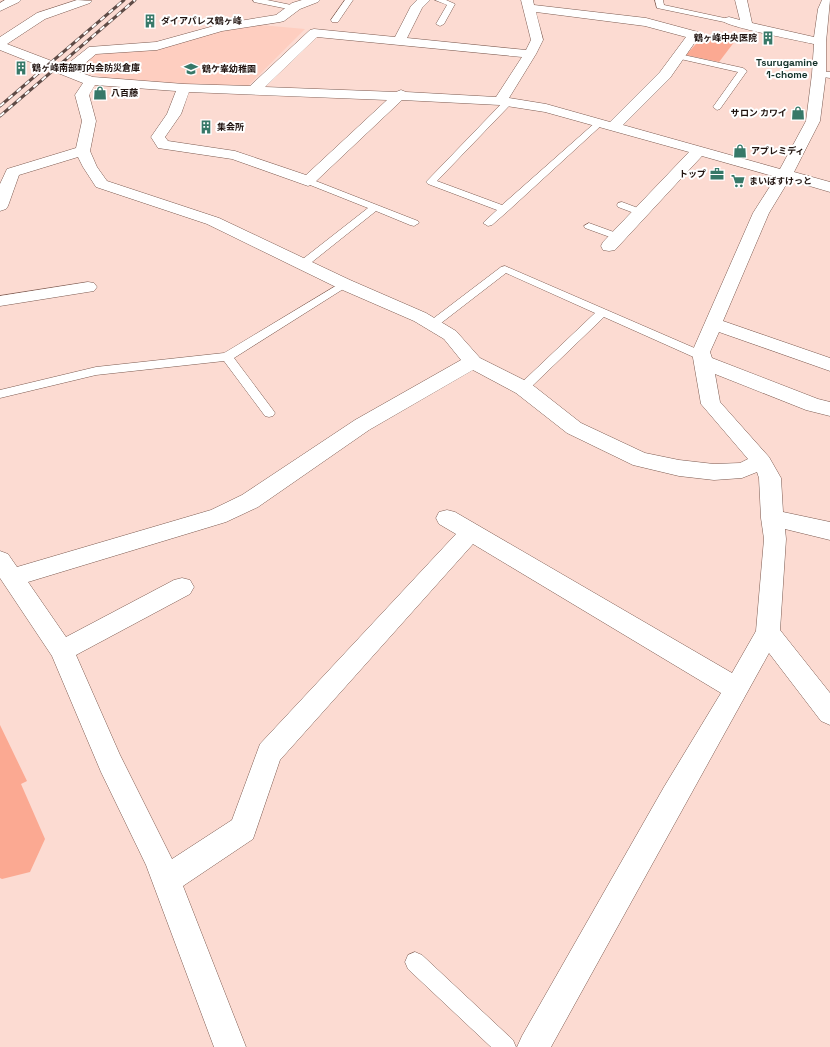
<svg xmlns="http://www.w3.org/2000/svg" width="830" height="1047" font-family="'Space Grotesk','Noto Sans JP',sans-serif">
	<rect width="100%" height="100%" fill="#fcdbd2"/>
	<polygon fill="#fecec0" points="261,25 305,29 247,87 179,85 105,78 77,68 94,51 161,47 222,29"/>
	<g fill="#fba992">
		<polygon points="705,34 735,41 719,62 686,55"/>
		<polygon points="0,725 27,781 21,784 45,839 30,872 2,879 0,878"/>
	</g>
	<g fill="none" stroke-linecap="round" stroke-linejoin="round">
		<g stroke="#7d5b51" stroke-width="1">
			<g id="service">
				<polygon points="253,0 267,0 296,6 297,8 293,10 254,2"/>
				<polygon points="345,0 353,0 338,22 332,22 331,20"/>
				<polygon points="435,0 446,0 455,4 444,24 440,26 436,24 447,5"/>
				<polygon points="655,0 663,0 664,5 729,19 733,21 729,23 657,8"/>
				<polygon points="676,54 679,54 743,68 747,71 720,109 717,110 713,107 738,72 676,58"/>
				<polygon points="819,71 830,72 830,78 816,76 815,74 816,72"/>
				<polygon points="508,99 511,100 512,102 511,104 437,181 502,205 597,121 603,121 604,123 508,211 492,225 488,226 483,223 497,210 428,184 426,182 505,100"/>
				<polygon points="308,178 418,221 419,223 414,226 410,225 376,211 307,266 299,266 298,264 299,262 368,208 305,183 303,181"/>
				<polygon points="622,202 646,211 647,213 642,216 618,207 617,205 618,203"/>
				<polygon points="589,223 622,235 623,237 618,240 585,228 584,226"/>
				<polygon points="505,266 706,353 708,356 706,359 698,359 604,317 527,391 523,392 519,391 517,388 519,385 595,313 506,273 436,327 428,327 426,324 501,267"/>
				<polygon points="344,281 348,282 350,284 348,286 234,358 273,410 275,413 273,416 269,417 265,416 224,361 96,375 0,398 0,390 96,367 224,353"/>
				<polygon points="415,952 422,955 513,1040 516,1047 491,1047 408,969 405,962 408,955"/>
			</g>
		</g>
		<g stroke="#7d5b51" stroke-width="1">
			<g id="minor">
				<polygon points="5,0 21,0 19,2 0,11 0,3"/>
				<path d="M77 0 92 1 90 3 45 19 7 44 65 66 89 47 156 42 221 24 276 15 292 3 302 0H320L318 2 300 9 284 21 280 22 222 31 157 50 96 54 76 71 93 77 184 84 250 86 310 30 314 29 395 37 411 6 417 0H430L422 8 407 38 526 50 531 40 521 0H533L534 5 646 18 698 32 700 35 670 78 623 125 780 169 806 121 812 74 814 44C801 41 727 27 723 21L725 18 729 17 740 20 735 0H747L752 23 814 37 818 9 822 0H830L826 42V74L820 121 794 172 830 182V192L789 180 769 213 723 321 830 358V371L719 332 710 352 712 358 818 399 830 402V416L806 410 715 374 720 402 769 457 781 478 783 512 830 522V540L785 529 786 539 780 630 830 693V725L821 721 769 653 551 1047H517L522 1036 664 787 721 693 473 544 280 760 253 839 183 886 246 1047H214L146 865 101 772 52 656 0 578V551L8 554 17 567 211 510 242 495 355 420 461 360 444 339 414 321 338 288 207 224 96 187 83 167 78 157 19 175 8 206 6 209 0 211V184L7 169 76 148 82 121 75 95 83 83 0 50V37L37 13ZM536 12 645 26 686 37 660 72 610 122 546 104 509 98 536 54 543 40ZM317 37 522 57 496 97 406 92 401 90 396 92 265 87ZM95 85 176 91 167 114 151 137 158 148 232 159 308 186 313 184 402 100 500 105 545 112 689 152 603 242 601 246 603 250 609 251 615 250 702 156 776 177 753 213 692 352 701 404 748 459 740 463 714 464 679 460 645 453 581 423 530 383 480 358 456 331 426 313 350 280 219 218 107 181 97 167 90 151 96 121 89 95ZM189 92 387 100 306 175 235 151 168 141 165 137 181 114ZM473 370 516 393 567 433 633 465 679 476 714 480 742 478 757 472 759 478 761 518 764 539 756 631 732 673 455 512 447 510 439 512 436 518 439 524 456 534 260 744 232 820 172 859 120 755 76 655 190 594 194 587 190 580 182 578 174 580 66 637 28 582 226 522 258 507 369 430Z"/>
				<polygon points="88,282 94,283 97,287 94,291 0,306 0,296"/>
			</g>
		</g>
		<use href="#service" fill="#fff" fill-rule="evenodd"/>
		<use href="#minor" fill="#fff" fill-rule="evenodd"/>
		<g stroke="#5e4b46" stroke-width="3">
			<g id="rail">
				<polyline points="0,106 124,0"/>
				<polyline points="0,116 135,0"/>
			</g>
		</g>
		<use href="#rail" stroke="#fff" stroke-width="2" stroke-dasharray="5.5" stroke-linecap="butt"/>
	</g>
	<defs>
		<g id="building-bare" transform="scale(1.08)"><path d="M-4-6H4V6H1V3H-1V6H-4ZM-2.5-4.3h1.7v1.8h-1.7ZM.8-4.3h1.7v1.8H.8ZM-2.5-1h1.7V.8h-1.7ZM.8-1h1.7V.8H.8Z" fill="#377868" stroke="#fff" stroke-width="2.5" paint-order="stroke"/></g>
		<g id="school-bare" transform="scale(1.08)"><path d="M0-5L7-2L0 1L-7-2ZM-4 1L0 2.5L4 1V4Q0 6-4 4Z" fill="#377868" stroke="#fff" stroke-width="2.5" paint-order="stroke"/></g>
		<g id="shop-bare" transform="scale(1.08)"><path d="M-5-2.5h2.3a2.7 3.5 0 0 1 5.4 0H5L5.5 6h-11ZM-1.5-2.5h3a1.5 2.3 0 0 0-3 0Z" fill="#377868" stroke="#fff" stroke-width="2.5" paint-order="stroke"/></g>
		<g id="office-bare" transform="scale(1.08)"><path d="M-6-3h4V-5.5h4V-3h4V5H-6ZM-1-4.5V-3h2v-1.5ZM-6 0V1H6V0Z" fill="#377868" stroke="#fff" stroke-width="2.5" paint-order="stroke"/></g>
		<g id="supermarket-bare" transform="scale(1.08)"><path d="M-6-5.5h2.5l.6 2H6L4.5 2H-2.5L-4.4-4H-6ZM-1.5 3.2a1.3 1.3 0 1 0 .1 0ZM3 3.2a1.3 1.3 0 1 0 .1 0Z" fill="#377868" stroke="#fff" stroke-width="2.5" paint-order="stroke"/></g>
	</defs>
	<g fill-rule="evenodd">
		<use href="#building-bare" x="150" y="21"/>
		<use href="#building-bare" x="768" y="38"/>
		<use href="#building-bare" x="21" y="68"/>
		<use href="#school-bare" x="191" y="69"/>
		<use href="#shop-bare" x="100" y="93"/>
		<use href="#shop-bare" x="798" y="113"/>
		<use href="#building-bare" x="206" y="127"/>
		<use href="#shop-bare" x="740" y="151"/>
		<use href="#office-bare" x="717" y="174"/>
		<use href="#supermarket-bare" x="738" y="181"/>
	</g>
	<g text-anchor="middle" stroke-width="4" stroke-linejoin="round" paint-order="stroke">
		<g font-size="9" font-weight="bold" fill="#20130f" stroke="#fff" text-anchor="start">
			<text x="161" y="24">ダイアパレス鶴ヶ峰</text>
			<text x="757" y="41" text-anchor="end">鶴ヶ峰中央医院</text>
			<text x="32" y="71">鶴ヶ峰南部町内会防災倉庫</text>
			<text x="202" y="72">鶴ケ峯幼稚園</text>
			<text x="111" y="96">八百藤</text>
			<text x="787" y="116" text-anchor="end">サロン カワイ</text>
			<text x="217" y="130">集会所</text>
			<text x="751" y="154">アプレミディ</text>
			<text x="706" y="177" text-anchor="end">トップ</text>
			<text x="749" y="184">まいばすけっと</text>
		</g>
		<g font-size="10" font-weight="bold" fill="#13322a" stroke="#fff">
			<text x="787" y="66">Tsurugamine<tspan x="787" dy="12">1-chome</tspan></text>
		</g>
	</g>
</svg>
